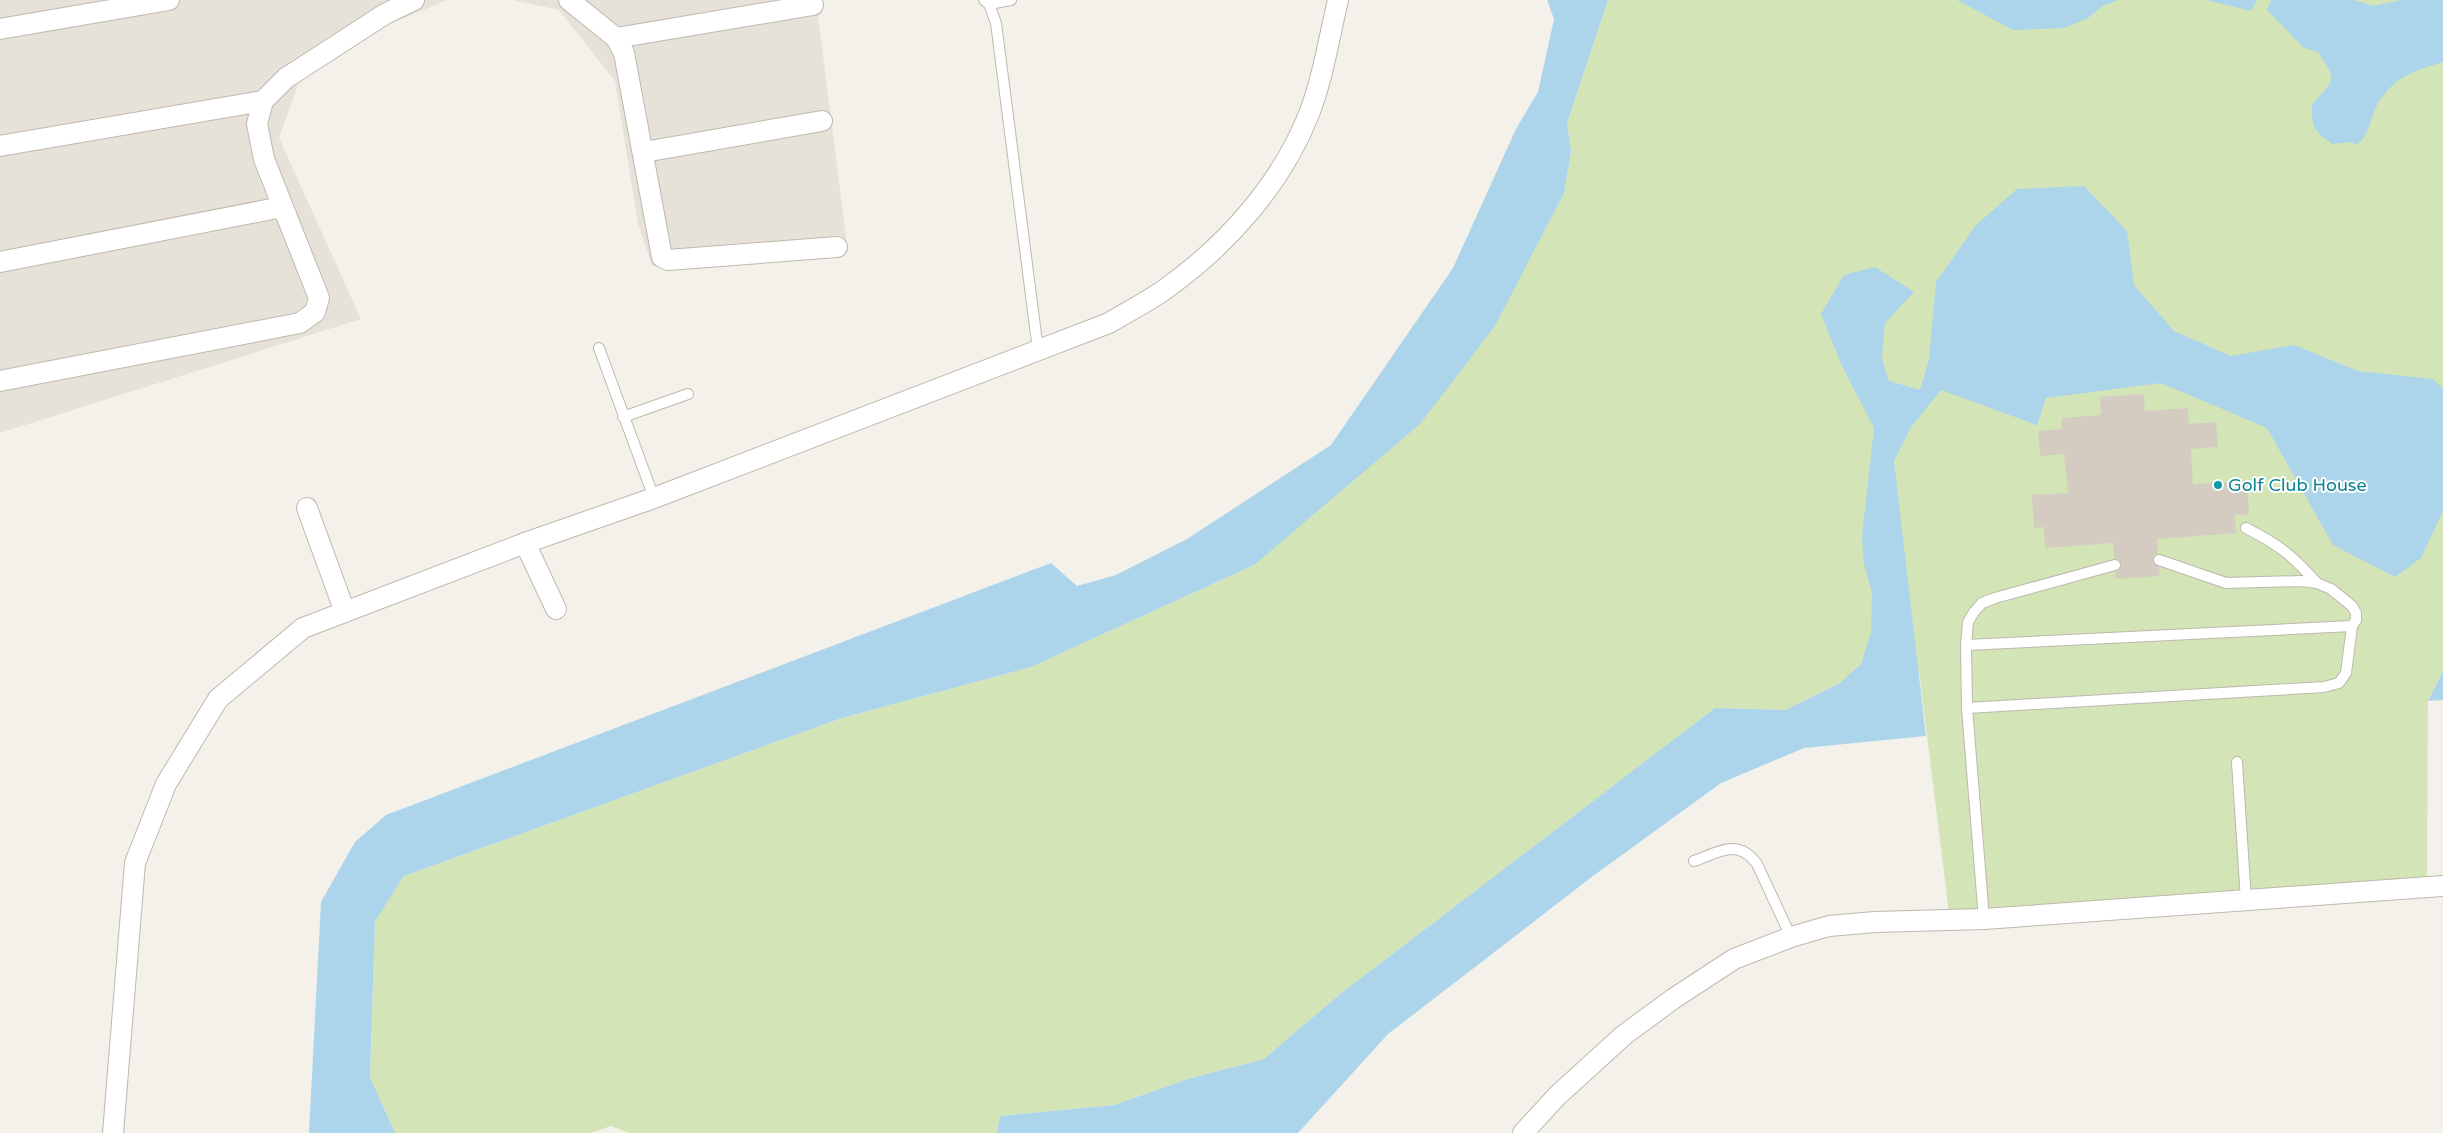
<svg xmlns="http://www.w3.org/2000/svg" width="2443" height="1133" font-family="'Varela Round',sans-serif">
	<rect width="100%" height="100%" fill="#f4f0ea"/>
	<g fill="#e7e2d9">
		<polygon points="0,0 447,0 387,25 301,76 279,138 361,319 0,433"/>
		<polygon points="513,0 816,0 848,252 652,266 638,224 615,81 559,10"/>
	</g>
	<polygon fill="#d3e4b7" points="1608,0 2443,0 2443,671 2428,701 2427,889 1950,921 1919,671 1840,683 1785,710 1715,708 1340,994 1264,1059 1188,1079 1114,1105 1000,1116 997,1133 629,1133 611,1126 590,1133 395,1133 370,1077 375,920 404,876 842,718 1031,667 1254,565 1553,214 1564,193 1571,152 1567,123"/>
	<g fill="#acd5eb">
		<polygon points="1547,0 1608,0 1567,123 1571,152 1564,193 1495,326 1420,424 1254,565 1031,667 842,718 404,876 375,921 370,1077 395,1133 309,1133 321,902 355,842 386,815 1051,563 1077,586 1116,575 1187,539 1331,445 1453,268 1516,129 1538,92 1554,19"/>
		<polygon points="1957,0 2118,0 2103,6 2088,18 2064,28 2013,30"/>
		<polygon points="2206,0 2257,0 2251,11"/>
		<path d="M2271 0H2354L2373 6 2401 0H2443V62C2415 71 2396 75 2379 102 2370 115 2370 137 2356 145L2350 142 2332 144C2314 131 2311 127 2312 104 2336 79 2337 81 2318 52L2304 48 2267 10Z"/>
		<polygon points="2084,186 2127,231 2134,285 2174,331 2231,356 2294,345 2358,371 2433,379 2443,389 2443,511 2421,558 2395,577 2333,545 2267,428 2161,383 2046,398 2037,425 1941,390 1911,427 1894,461 1926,736 1804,748 1721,783 1593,876 1388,1034 1298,1133 997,1133 1000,1116 1114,1105 1188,1079 1264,1059 1340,994 1715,708 1785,710 1840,683 1861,664 1871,633 1872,592 1864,564 1862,536 1874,428 1842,366 1821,314 1844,275 1875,267 1914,292 1885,323 1882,359 1889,381 1920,390 1929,359 1936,282 1976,225 2017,189"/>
		<polygon points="2443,671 2443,700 2428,701"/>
	</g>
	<polygon fill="#d5ccc1" points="2144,394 2145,411 2188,408 2189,424 2216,422 2218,447 2191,449 2193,484 2247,481 2249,514 2235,515 2236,533 2157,539 2158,553 2154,555 2152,561 2159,567 2160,576 2116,579 2115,572 2120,569 2122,564 2119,560 2114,558 2113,543 2045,548 2044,527 2034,528 2032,495 2068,493 2064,454 2040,456 2038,431 2062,429 2062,418 2101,415 2100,397"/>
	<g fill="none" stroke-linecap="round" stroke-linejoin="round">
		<g stroke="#bfb8ae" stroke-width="12">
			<g id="service">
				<polyline points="984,0 989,4 996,23 1038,350"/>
				<polyline points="989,4 1011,0"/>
				<polyline points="599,348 654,498"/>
				<polyline points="623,417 688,394"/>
				<path d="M2246 528C2279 545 2292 555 2317 583"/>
				<polyline points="1966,645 2352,626 2356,620 2356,613 2352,606 2331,589 2317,583 2301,581 2226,583 2159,560"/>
				<polyline points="1967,708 2324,687 2339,683 2346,673 2352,626"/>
				<polyline points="2237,762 2246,901"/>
				<path d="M1694 861C1719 852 1738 838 1757 864L1791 937"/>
				<polyline points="1984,919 1967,708 1966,645 1968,622 1974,612 1982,603 1995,598 2115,565"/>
			</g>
		</g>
		<g stroke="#bfb8ae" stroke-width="22">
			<g id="minor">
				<polyline points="569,0 616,38 624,53 662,257 668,260 837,247"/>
				<polyline points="0,29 169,0"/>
				<polyline points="616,38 813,5"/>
				<polyline points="0,146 263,101"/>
				<polyline points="644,152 822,121"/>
				<polyline points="0,262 282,207"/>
				<polyline points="0,381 300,323 315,312 319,298 264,159 257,124 263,101 286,78 385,14 414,0"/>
				<polyline points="307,508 345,612"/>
				<polyline points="525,543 556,609"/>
				<path d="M113 1133 135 863 166 784 218 699 303 628 525 543 654 498 1109 323C1127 312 1147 302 1164 290 1226 246 1281 185 1309 114 1323 78 1329 38 1338 0"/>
				<polyline points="1523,1133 1557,1096 1624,1035 1673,999 1734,959 1791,937 1829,926 1875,922 1984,919 2443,886"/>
			</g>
		</g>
		<use href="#service" stroke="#fff" stroke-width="10"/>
		<use href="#minor" stroke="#fff" stroke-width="20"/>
	</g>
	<circle fill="#0f9aa8" stroke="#fff" stroke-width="2" cx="2218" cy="485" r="5"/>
	<g text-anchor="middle" stroke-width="4" stroke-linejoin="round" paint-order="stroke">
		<g font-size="18" fill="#0d838f" stroke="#fff" text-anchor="start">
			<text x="2228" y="491">Golf Club House</text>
		</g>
	</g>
</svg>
